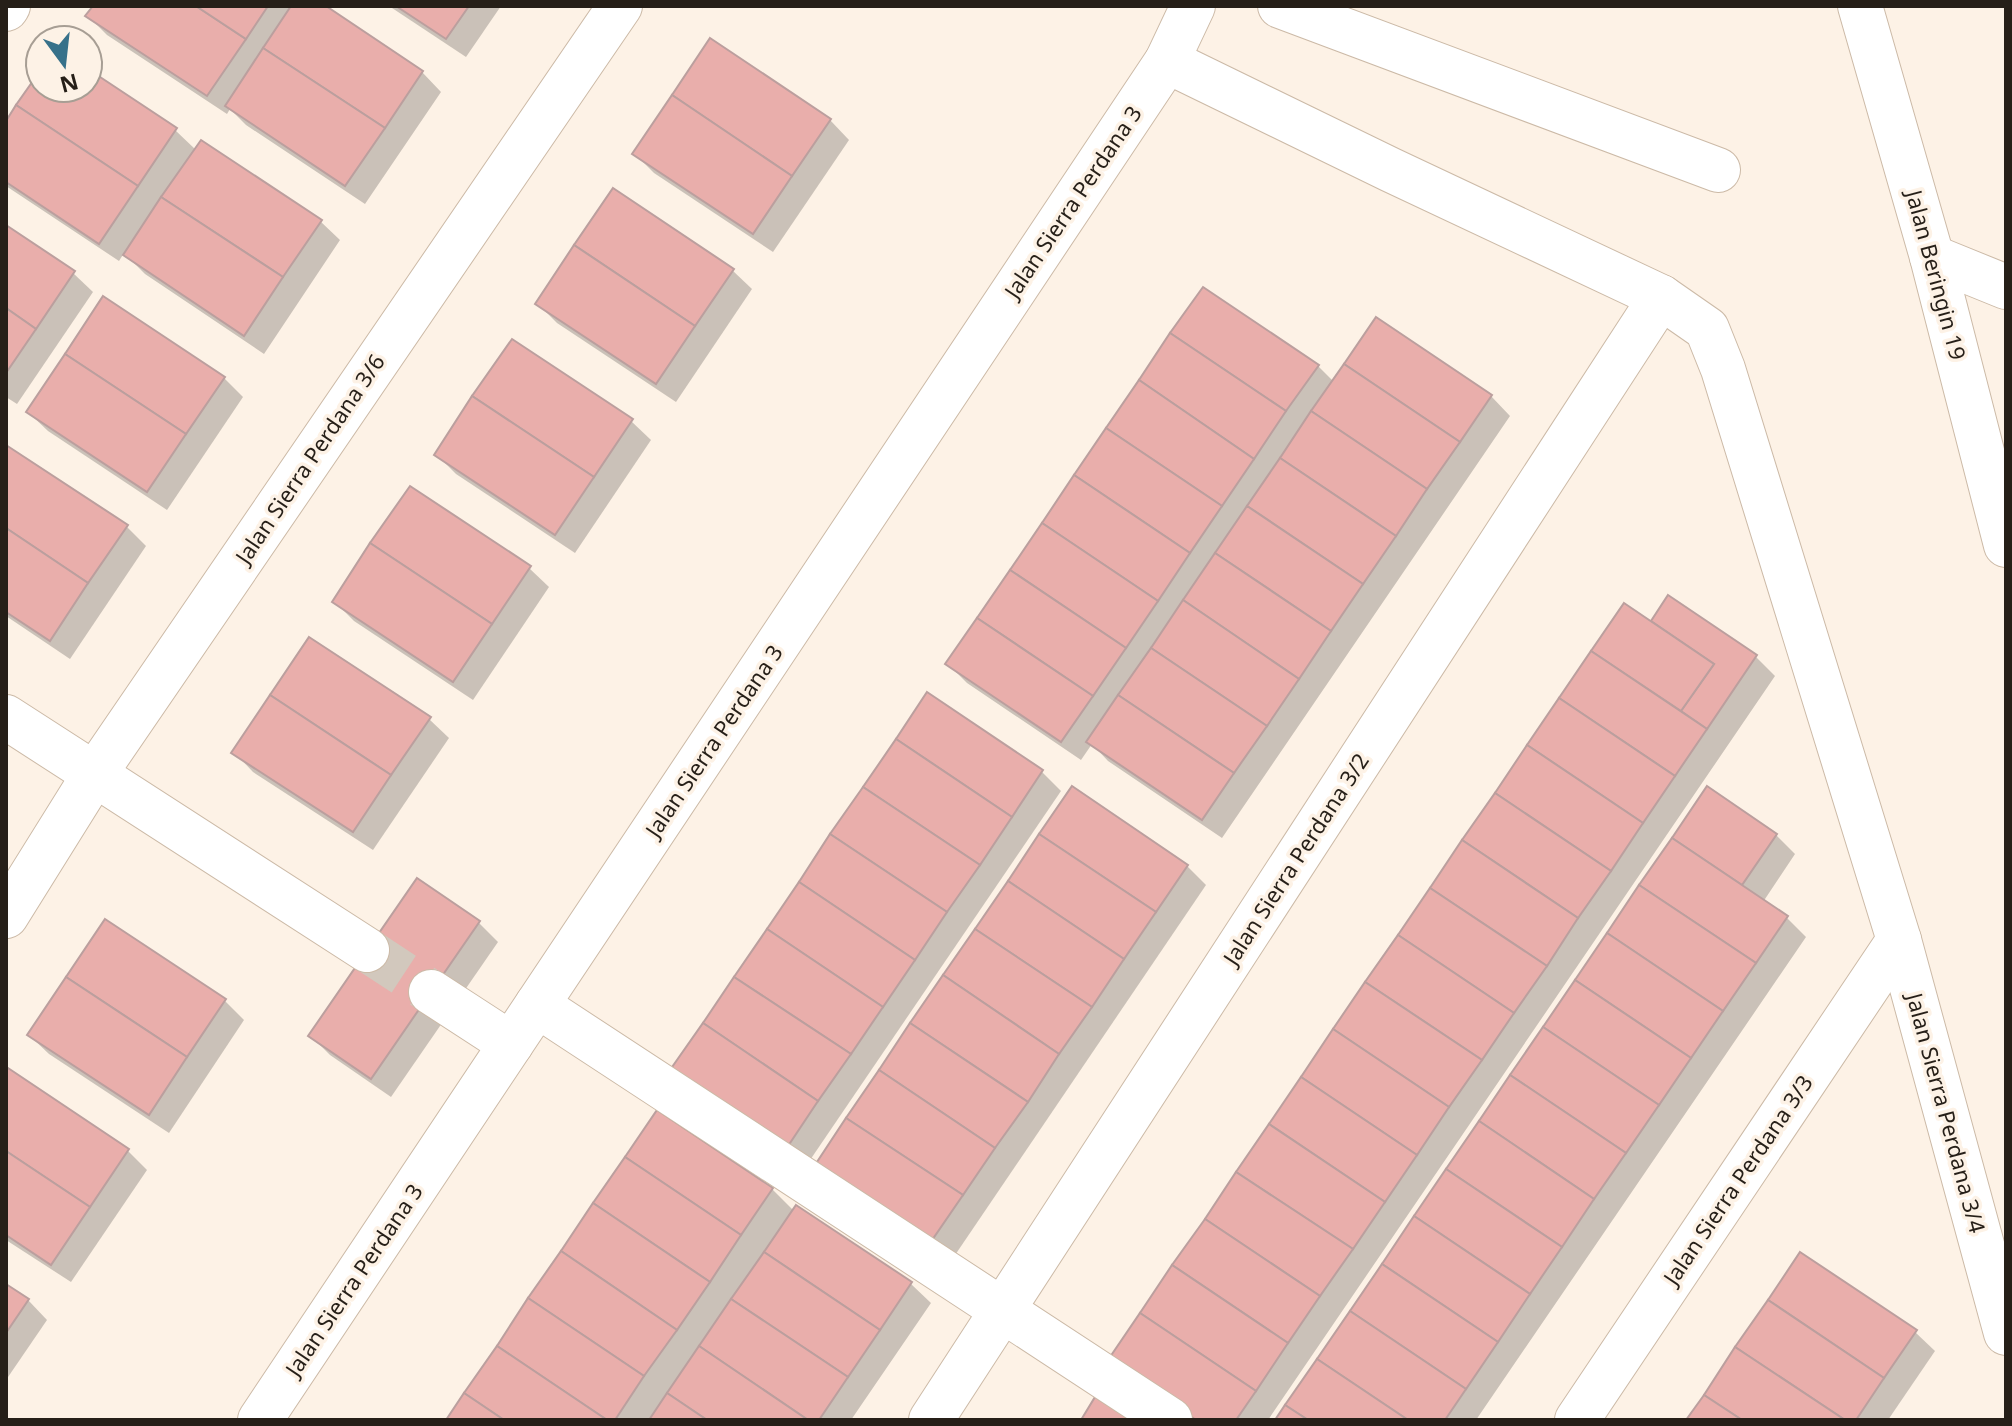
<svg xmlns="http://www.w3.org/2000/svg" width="2012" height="1426" font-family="'Noto Sans',sans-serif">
	<rect width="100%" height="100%" fill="#fdf2e6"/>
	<g fill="#0003">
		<polygon points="95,6 323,6 422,72 441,92 365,204 246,125 230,109 227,114 107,35 88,16"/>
		<polygon points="389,6 501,6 466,57"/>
		<polygon points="88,71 175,130 196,150 320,221 340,240 264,354 145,274 124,253 119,261 6,186 6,125 40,74 40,88 88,88"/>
		<polygon points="830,120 849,140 773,252 654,173 635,154"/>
		<polygon points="6,228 73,273 93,292 17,404 6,397"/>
		<polygon points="732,270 752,289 676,402 557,323 538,304"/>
		<polygon points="1318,366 1334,382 1491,396 1510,416 1222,838 1108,761 1092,744 1081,760 967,683 948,664"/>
		<polygon points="224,378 243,397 167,510 48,431 28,412"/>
		<polygon points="631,421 651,440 575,553 456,474 437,455"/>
		<polygon points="6,448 127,527 146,546 70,659 6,616"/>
		<polygon points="529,568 549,587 473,700 354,621 335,602"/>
		<polygon points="1669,598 1756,657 1775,676 1268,1420 1190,1420 1110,1360 1624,606 1651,624"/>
		<polygon points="928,695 1042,772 1061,791 806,1166 672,1070"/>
		<polygon points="429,719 449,738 373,850 253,772 234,752"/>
		<polygon points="1707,789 1776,835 1795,854 1763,902 1786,917 1806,937 1476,1420 1277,1420"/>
		<polygon points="1187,866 1206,885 951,1261 836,1184"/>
		<polygon points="106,921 225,1001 244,1020 169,1133 49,1054 29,1035"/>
		<polygon points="479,923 498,942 391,1097 330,1055 311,1036"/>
		<polygon points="9,1071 128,1151 147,1170 71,1282 6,1240 6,1075"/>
		<polygon points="772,1189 794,1211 796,1207 911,1284 931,1303 851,1420 448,1420"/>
		<polygon points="6,1286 28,1300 47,1320 6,1380"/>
		<polygon points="1915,1332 1935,1351 1888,1420 1688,1420"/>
	</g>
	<g fill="#e9aeab" stroke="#bb9f9e" stroke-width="2">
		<polygon points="93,6 196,6 246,39 207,96 85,16"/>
		<polygon points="196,6 268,6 246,39"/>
		<polygon points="291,6 326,6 423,71 385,128 263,48"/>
		<polygon points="396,6 469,6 446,39"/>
		<polygon points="710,38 831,119 792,176 672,95"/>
		<polygon points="263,48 385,128 345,186 225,106"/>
		<polygon points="88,69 177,128 138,186 16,105 40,71 40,88 88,88"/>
		<polygon points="672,95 792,176 753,234 632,154"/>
		<polygon points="16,105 138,186 99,244 6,182 6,121"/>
		<polygon points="201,140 322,220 283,277 161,197"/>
		<polygon points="613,188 734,269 695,326 574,245"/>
		<polygon points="161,197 283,277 244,336 123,255"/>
		<polygon points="6,225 75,271 36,329 6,308"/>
		<polygon points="574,245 695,326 656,384 535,304"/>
		<polygon points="1203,287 1319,365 1286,411 1170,333"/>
		<polygon points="103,296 225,377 186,434 65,354"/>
		<polygon points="6,308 36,329 6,373"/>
		<polygon points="1376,317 1492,395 1460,442 1344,364"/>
		<polygon points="1170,333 1286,411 1254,459 1139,380"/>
		<polygon points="512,339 633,419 594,477 472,396"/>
		<polygon points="65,354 186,434 147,492 26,412"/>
		<polygon points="1344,364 1460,442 1427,489 1311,411"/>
		<polygon points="1139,380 1254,459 1222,506 1106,428"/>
		<polygon points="472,396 594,477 555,535 434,455"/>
		<polygon points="1311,411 1427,489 1396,536 1280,458"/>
		<polygon points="1106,428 1222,506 1190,553 1074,475"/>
		<polygon points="6,445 128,525 88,583 6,528"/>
		<polygon points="1280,458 1396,536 1363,584 1247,506"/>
		<polygon points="1074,475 1190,553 1158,601 1042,523"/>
		<polygon points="410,486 531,566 492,624 370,543"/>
		<polygon points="1247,506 1363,584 1331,631 1215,553"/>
		<polygon points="1042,523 1158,601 1126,648 1010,570"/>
		<polygon points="6,528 88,583 50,641 6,612"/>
		<polygon points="370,543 492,624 453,682 332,602"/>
		<polygon points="1215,553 1331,631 1299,679 1183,600"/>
		<polygon points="1010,570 1126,648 1093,696 977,618"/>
		<polygon points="1668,595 1757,655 1707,729 1681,711 1714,664 1651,621"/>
		<polygon points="1183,600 1299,679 1267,726 1151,648"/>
		<polygon points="1624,603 1714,664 1681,711 1591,651"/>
		<polygon points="977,618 1093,696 1061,742 945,664"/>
		<polygon points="309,637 431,717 391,775 270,695"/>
		<polygon points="1151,648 1267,726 1234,773 1118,695"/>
		<polygon points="1591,651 1707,729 1675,776 1559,698"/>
		<polygon points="927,692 1043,770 1012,817 896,739"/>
		<polygon points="270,695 391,775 353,832 231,753"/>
		<polygon points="1118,695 1234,773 1202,820 1086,742"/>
		<polygon points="1559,698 1675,776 1643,823 1527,745"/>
		<polygon points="896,739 1012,817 980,865 863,787"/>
		<polygon points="1527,745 1643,823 1611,871 1495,793"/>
		<polygon points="1072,786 1188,865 1156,912 1039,834"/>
		<polygon points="1707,786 1777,834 1742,885 1672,838"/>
		<polygon points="863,787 980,865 947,912 830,834"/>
		<polygon points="1495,793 1611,871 1578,918 1462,840"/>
		<polygon points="830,834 947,912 915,960 799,882"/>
		<polygon points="1039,834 1156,912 1124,959 1008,881"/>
		<polygon points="1672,838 1788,916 1756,963 1639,885"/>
		<polygon points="1462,840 1578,918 1547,966 1430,888"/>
		<polygon points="417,878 480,921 371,1079 308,1036"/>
		<polygon points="1008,881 1124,959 1092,1007 975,929"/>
		<polygon points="799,882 915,960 883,1007 767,929"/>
		<polygon points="1639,885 1756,963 1723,1011 1607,933"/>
		<polygon points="1430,888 1547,966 1514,1013 1398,935"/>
		<polygon points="105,919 226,999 187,1057 66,977"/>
		<polygon points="767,929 883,1007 851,1054 734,977"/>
		<polygon points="975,929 1092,1007 1059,1054 943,975"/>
		<polygon points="1607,933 1723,1011 1691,1058 1575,980"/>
		<polygon points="1398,935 1514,1013 1482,1060 1365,982"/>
		<polygon points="943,975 1059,1054 1028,1102 910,1023"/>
		<polygon points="66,977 187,1057 149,1115 27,1035"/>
		<polygon points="734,977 851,1054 818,1101 703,1023"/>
		<polygon points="1575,980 1691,1058 1659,1105 1543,1027"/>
		<polygon points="1365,982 1482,1060 1449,1107 1333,1029"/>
		<polygon points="703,1023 818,1101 786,1149 670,1070"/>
		<polygon points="910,1023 1028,1102 995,1148 879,1070"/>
		<polygon points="1543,1027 1659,1105 1626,1153 1510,1075"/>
		<polygon points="1333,1029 1449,1107 1417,1155 1301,1077"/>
		<polygon points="8,1068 129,1149 90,1207 6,1151 6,1072"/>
		<polygon points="879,1070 995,1148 963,1195 846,1118"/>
		<polygon points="1510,1075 1626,1153 1594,1199 1479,1121"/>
		<polygon points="1301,1077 1417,1155 1385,1202 1269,1124"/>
		<polygon points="657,1110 773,1188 741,1235 625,1157"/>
		<polygon points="846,1118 963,1195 930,1243 815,1165"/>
		<polygon points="1479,1121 1594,1199 1562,1247 1446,1169"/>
		<polygon points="1269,1124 1385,1202 1353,1249 1236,1172"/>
		<polygon points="6,1151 90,1207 51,1265 6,1235"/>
		<polygon points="625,1157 741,1235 710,1282 593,1203"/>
		<polygon points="1446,1169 1562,1247 1530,1294 1414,1216"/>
		<polygon points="1236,1172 1353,1249 1320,1296 1205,1219"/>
		<polygon points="593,1203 710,1282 677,1330 561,1251"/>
		<polygon points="796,1205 912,1282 880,1330 764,1252"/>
		<polygon points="1414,1216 1530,1294 1498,1342 1382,1264"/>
		<polygon points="1205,1219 1320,1296 1288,1343 1172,1265"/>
		<polygon points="561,1251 677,1330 644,1376 528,1298"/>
		<polygon points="764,1252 880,1330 848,1377 731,1299"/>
		<polygon points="1800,1252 1917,1330 1884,1378 1768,1300"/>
		<polygon points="1382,1264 1498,1342 1466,1389 1350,1311"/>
		<polygon points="1172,1265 1288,1343 1256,1391 1140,1313"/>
		<polygon points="6,1284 29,1299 6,1333"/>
		<polygon points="528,1298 644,1376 615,1420 607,1420 497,1346"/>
		<polygon points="731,1299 848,1377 819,1420 808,1420 699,1346"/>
		<polygon points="1768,1300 1884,1378 1856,1420 1845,1420 1735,1347"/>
		<polygon points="1350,1311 1466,1389 1445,1420 1408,1420 1317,1359"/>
		<polygon points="1140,1313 1256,1391 1236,1420 1196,1420 1108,1360"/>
		<polygon points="497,1346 607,1420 504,1420 464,1393"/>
		<polygon points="699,1346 808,1420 707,1420 667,1393"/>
		<polygon points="1735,1347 1845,1420 1742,1420 1704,1395"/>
		<polygon points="1317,1359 1408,1420 1308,1420 1285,1405"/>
		<polygon points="464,1393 504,1420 446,1420"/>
		<polygon points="667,1393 707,1420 649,1420"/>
		<polygon points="1704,1395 1742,1420 1686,1420"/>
		<polygon points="1095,1397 1132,1420 1081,1420"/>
		<polygon points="1285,1405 1308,1420 1275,1420"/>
	</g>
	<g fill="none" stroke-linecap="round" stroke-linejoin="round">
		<polyline stroke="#d2c8bd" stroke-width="44" stroke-dasharray="44 22" stroke-linecap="butt" points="367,950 431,992"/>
		<g stroke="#ccbaa7" stroke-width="46">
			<g id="minor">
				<polyline points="1280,6 1718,170"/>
				<polyline points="1860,6 1932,257 2006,545"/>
				<polyline points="6,9 8,6"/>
				<polyline points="1167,61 1391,170 1661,297 1707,329 1723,369 1899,940 2006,1333"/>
				<polyline points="1932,257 2006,287"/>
				<polyline points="6,717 367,950"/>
				<polyline points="6,916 94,775 620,6"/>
				<polyline points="431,992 511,1044"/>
				<polyline points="537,1005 1170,1420"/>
				<polyline points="260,1420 1167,61 1193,6"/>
				<polyline points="931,1420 1661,297"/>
				<polyline points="1577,1420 1899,940"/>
			</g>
		</g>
		<use href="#minor" stroke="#fff" stroke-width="44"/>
	</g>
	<g text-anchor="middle" stroke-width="7" stroke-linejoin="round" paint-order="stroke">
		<g font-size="22" fill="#261f18" stroke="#fdf2e6">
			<text transform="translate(1073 202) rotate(-56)" y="8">Jalan Sierra Perdana 3</text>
			<text transform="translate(1936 275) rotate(75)" y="8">Jalan Beringin 19</text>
			<text transform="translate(310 459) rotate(-56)" y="8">Jalan Sierra Perdana 3/6</text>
			<text transform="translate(714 741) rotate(-56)" y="8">Jalan Sierra Perdana 3</text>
			<text transform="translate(1296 859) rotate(-57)" y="8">Jalan Sierra Perdana 3/2</text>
			<text transform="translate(1946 1113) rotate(75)" y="8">Jalan Sierra Perdana 3/4</text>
			<text transform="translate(1738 1180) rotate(-56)" y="8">Jalan Sierra Perdana 3/3</text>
			<text transform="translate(354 1280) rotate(-56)" y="8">Jalan Sierra Perdana 3</text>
		</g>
	</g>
	<rect width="2012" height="1426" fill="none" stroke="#261f18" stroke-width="16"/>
	<g transform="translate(64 64) rotate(165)"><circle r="38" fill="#fdf2e6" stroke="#a79e94" stroke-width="2"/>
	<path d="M0-6L14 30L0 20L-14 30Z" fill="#37718a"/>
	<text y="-12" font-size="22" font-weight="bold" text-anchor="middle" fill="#261f18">N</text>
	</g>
</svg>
